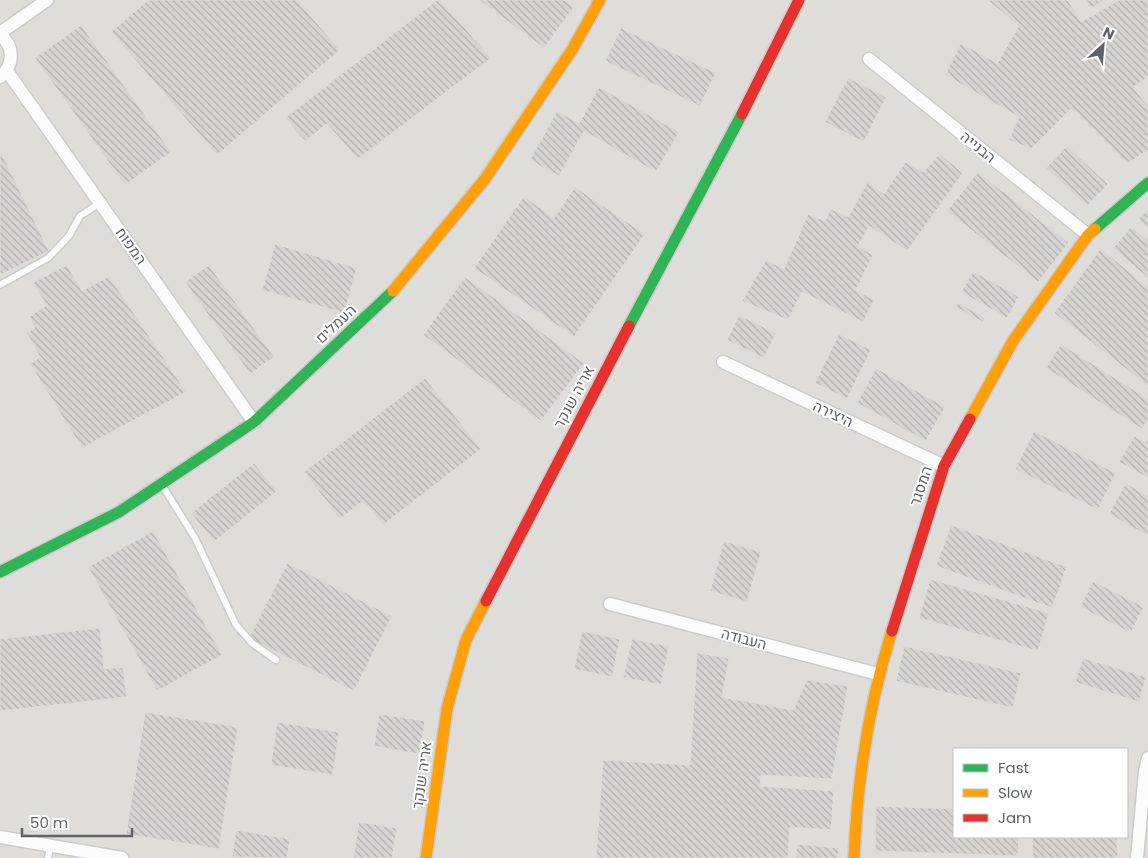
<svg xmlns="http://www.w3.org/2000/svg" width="1148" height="858" font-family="Poppins,Heebo,sans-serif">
	<defs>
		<pattern id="building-back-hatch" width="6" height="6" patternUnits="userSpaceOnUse" patternTransform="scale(1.25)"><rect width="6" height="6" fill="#d6d5d3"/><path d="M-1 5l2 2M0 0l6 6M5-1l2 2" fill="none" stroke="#b1b0af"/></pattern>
	</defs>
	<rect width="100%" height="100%" fill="#efeeea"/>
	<path fill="#dfddda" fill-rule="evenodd" d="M0 0H1148V858H0ZM954 749H1127V837H954Z"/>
	<g fill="url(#building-back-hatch)" stroke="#deddd9">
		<polygon points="148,0 297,0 340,50 217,155 111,32"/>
		<polygon points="437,0 440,0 491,58 358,159 327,124 305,141 285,118"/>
		<polygon points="479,0 564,0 574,7 544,48"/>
		<polygon points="987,0 1068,0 1081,22 1119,0 1148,0 1148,77 1133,87 1148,106 1148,150 1127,164 1072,108 1031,149 1009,140 1019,117 945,75 961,43 997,63 1019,26"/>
		<polygon points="1085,0 1104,0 1091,9"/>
		<polygon points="81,25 171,152 125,185 35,58"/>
		<polygon points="621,28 716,73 700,106 605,61"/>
		<polygon points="848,78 886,97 864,142 825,122"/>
		<polygon points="599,87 679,132 656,172 584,131 559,176 530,160 557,111 579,123"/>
		<polygon points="1067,146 1108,184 1087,206 1046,168"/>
		<polygon points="0,150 49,251 0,275"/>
		<polygon points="940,154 963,173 907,251 869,226 858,246 873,255 856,290 874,300 863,322 802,292 788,320 742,301 766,260 784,269 808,214 825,221 831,209 848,217 868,182 884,194 905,162 923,172"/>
		<polygon points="978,172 1069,243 1038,282 947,211"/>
		<polygon points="575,187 645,234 574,337 474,268 524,196 554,218"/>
		<polygon points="1148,210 1148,228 1138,219"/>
		<polygon points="1131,227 1148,240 1148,278 1113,248"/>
		<polygon points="275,244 357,268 344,313 262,290"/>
		<polygon points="1101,248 1148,288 1148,386 1054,313"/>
		<polygon points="67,265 82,291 109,276 186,392 82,448 30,364 40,357 27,333 35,328 29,317 47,305 32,283"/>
		<polygon points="209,265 274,357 250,374 185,282"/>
		<polygon points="973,271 1019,297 1007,318 961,292"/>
		<polygon points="465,277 584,363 541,421 423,335"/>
		<polygon points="959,303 985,318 983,322 956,307"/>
		<polygon points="739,315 776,333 764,358 727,340"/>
		<polygon points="839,334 871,350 847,399 815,383"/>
		<polygon points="1061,344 1148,399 1148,419 1142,429 1046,368"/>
		<polygon points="876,368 945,407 926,441 857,403"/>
		<polygon points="425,378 481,449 383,525 363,501 340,519 304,472"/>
		<polygon points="1034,431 1116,473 1098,510 1015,469"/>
		<polygon points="1134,436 1146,442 1148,439 1148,478 1119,462"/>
		<polygon points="254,463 277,491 214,542 191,513"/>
		<polygon points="1126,483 1148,496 1148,536 1109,514"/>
		<polygon points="951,525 1067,567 1052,608 936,566"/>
		<polygon points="153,531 222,655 157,691 88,567"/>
		<polygon points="724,541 761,552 747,602 710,591"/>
		<polygon points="287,563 392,616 354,691 249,638"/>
		<polygon points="930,579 1049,613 1038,651 919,618"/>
		<polygon points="1093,581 1144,607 1131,633 1080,607"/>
		<polygon points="100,628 104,669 123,667 127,697 0,711 0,639"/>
		<polygon points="582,631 620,639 612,677 574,669"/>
		<polygon points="632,639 669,646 661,685 623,677"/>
		<polygon points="904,646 1021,673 1013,708 896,681"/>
		<polygon points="697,653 729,658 722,697 793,710 807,680 848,686 832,779 761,775 760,786 834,791 831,830 790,827 788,858 596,858 603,760 690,765"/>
		<polygon points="1083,658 1146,677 1139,702 1075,682"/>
		<polygon points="145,712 238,727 219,849 126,834"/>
		<polygon points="379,714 425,721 419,754 374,746"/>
		<polygon points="277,722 339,732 333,775 271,765"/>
		<polygon points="876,806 954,809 954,837 1019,837 1018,856 875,851"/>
		<polygon points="359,822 397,828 392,858 353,858"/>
		<polygon points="236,830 290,839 287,858 232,857"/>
		<polygon points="1032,837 1117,837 1118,858 1033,858"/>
		<polygon points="797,844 839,848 838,858 796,858"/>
	</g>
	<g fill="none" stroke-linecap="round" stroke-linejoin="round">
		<g stroke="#cbcccc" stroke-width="9">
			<g id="lane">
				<polyline points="0,285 48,258 69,236 80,216 100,203"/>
				<polyline points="162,485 195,538 236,625 252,643 276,660"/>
				<polyline points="48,858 50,847"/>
			</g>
		</g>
		<g stroke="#cbcccc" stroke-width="15">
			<g id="street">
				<polyline points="0,33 47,0"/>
				<path d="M0 35C15 47 14 65 0 77"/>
				<polyline points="869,59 1088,235"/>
				<polyline points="7,71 254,422"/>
				<polyline points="723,362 944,466"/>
				<polyline points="610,604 878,674"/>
				<polyline points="0,837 122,858"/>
				<polyline points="1137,858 1145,771 1148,758"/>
			</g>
		</g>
		<g stroke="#cacacb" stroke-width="14">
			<g id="fast">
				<polyline points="1095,229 1148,183"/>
				<polyline points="629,326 742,114"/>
				<polyline points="0,572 119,512 254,422 393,291"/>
			</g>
		</g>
		<g stroke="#cacacb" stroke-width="14">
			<g id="slow">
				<polyline points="393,291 485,179 572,50 600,0"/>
				<polyline points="970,419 1013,341 1088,235 1095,229"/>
				<polyline points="426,858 447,709 466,640 486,601"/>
				<path d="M854 858C857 782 869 704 892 631"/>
			</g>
		</g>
		<g stroke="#cacacb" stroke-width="14">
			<g id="jam">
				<polyline points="742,114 799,0"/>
				<polyline points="486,601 629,326"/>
				<polyline points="892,631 944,466 970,419"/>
			</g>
		</g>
		<use href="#lane" stroke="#fdfcfc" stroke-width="6"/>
		<use href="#street" stroke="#fdfcfc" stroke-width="12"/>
		<use href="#fast" stroke="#30b455" stroke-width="11"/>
		<use href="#slow" stroke="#ff9f0a" stroke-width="11"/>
		<use href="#jam" stroke="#e5322d" stroke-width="11"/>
	</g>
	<g text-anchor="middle" stroke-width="4" stroke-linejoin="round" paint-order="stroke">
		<g font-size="15" fill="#5f6368" stroke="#fff">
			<text transform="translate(978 147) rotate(39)" y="5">הבנייה</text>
			<text transform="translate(131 246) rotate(55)" y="5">המפוח</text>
			<text transform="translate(336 324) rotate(-43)" y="5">העמלים</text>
			<text transform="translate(574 397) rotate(-62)" y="5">אריה שנקר</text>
			<text transform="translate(833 414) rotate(25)" y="5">היצירה</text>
			<text transform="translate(921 486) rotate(-71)" y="5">המסגר</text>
			<text transform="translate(744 639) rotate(15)" y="5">העבודה</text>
			<text transform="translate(422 775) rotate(-82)" y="5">אריה שנקר</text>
		</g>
	</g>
	<rect x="953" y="748" width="175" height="90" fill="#ffffff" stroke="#bfc1c3"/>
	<rect x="963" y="764" width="25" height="8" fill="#30b455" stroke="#bfc1c3"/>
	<text x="998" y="773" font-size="15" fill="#5f6368">Fast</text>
	<rect x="963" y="789" width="25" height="8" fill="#ff9f0a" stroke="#bfc1c3"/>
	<text x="998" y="798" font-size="15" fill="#5f6368">Slow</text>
	<rect x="963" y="814" width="25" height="8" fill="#e5322d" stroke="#bfc1c3"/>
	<text x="998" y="823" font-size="15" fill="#5f6368">Jam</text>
	<g transform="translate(1103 45) rotate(26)" stroke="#ffffff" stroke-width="4" paint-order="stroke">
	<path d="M0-4L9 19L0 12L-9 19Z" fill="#5f6368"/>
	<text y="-8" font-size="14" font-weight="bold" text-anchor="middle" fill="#5f6368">N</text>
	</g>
	<path d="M22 828v8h110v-8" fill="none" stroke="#5f6368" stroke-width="2.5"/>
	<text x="30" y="828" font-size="15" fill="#5f6368" stroke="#ffffff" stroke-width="4" paint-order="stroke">50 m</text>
</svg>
